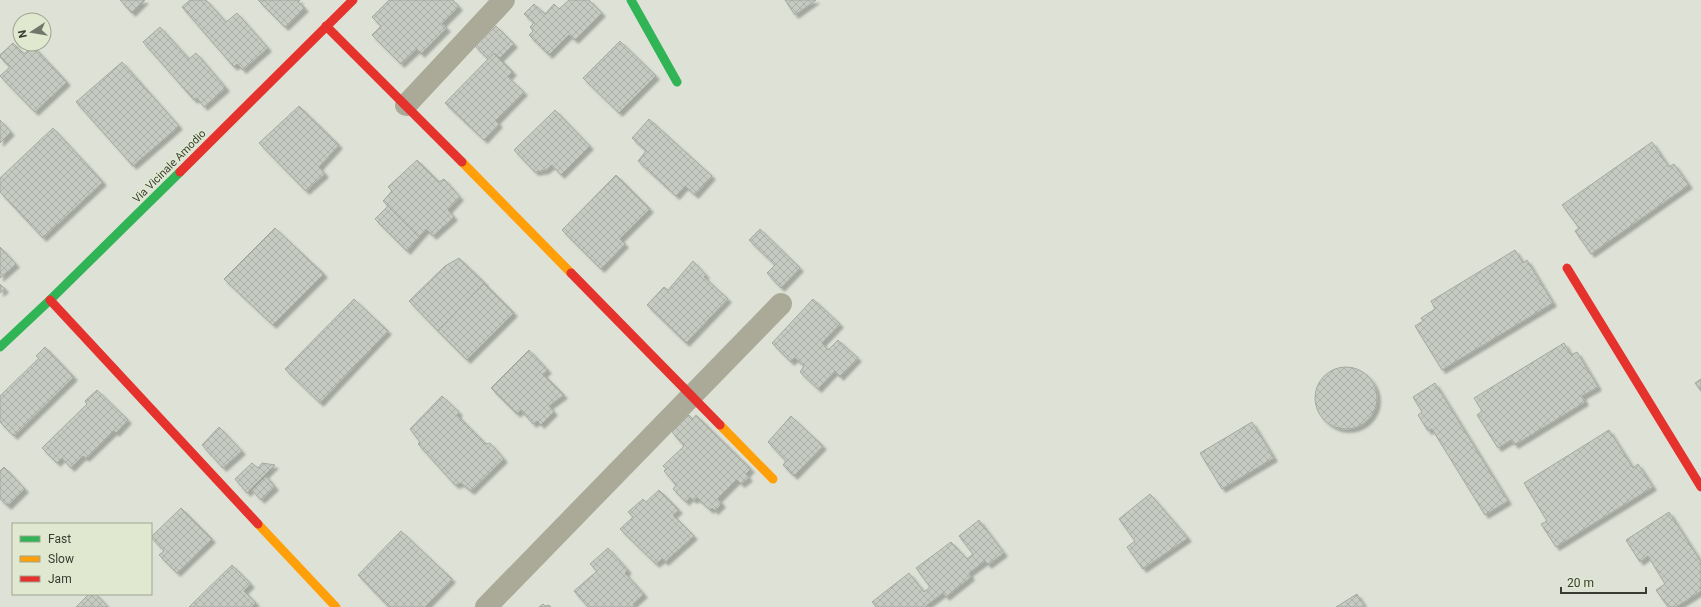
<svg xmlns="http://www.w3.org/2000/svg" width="1701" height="607" font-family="Roboto,sans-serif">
	<defs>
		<pattern id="building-cross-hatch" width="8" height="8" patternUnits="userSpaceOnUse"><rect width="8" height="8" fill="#c6cbc2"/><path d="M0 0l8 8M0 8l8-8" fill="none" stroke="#abafa7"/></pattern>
		<filter id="shadow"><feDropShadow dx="3.5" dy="3.5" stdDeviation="1" flood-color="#0004"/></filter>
	</defs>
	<rect width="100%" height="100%" fill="#dee2d6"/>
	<g fill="url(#building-cross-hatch)" stroke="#a4a9a0" filter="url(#shadow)">
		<polygon points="120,0 145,0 132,13"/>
		<polygon points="190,0 206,0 226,22 237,13 268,48 243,70 237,64 234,67 182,7"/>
		<polygon points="258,0 300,0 298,2 305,8 285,27"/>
		<polygon points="389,0 453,0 459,7 442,24 447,28 421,54 417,49 401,64 372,35 381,26 372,17"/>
		<polygon points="569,0 589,0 602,13 575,40 569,35 549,55 529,35 533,31 530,27 534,23 524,14 534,4 545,14 554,4 559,9"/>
		<polygon points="785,0 816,0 795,15"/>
		<polygon points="496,26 514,44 500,58 494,53 488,59 475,46"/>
		<polygon points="160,27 189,59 196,53 226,88 204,107 197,98 194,100 143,42"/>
		<polygon points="620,41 656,76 619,113 583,78"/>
		<polygon points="13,43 24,54 33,46 67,82 35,112 0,76 10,67 0,57 0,55"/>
		<polygon points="494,53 513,72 508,77 524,92 496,121 499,124 484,140 445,103"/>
		<polygon points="122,62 179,126 133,166 76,102"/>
		<polygon points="299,106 339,145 319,167 325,174 306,191 259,143"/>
		<polygon points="555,110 590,146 561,175 552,165 546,170 535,172 514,150"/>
		<polygon points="649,119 712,176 695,195 685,186 676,196 638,161 646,151 632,138"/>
		<polygon points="0,120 11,132 0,143"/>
		<polygon points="53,128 103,182 43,238 0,192 0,178"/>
		<polygon points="1652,142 1669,167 1674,164 1689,185 1591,254 1575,231 1579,228 1562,205"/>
		<polygon points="417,160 439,182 444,179 460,197 448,210 454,217 433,236 426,229 419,237 383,201 392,191 388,187"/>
		<polygon points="616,175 650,209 620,239 625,244 601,269 562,230"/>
		<polygon points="388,206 419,237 407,251 375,219"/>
		<polygon points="275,228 324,274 273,325 224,279"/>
		<polygon points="760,229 800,268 781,288 767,273 775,265 749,240"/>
		<polygon points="0,247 16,264 0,278"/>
		<polygon points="1515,250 1523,263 1527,260 1553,303 1442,370 1415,326 1423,321 1421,318 1435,309 1431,301"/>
		<polygon points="459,258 485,283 438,331 409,301 445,266"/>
		<polygon points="693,261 706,275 704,277 728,299 686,343 647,305 664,287 668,290"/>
		<polygon points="484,283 514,313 467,360 438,331"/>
		<polygon points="0,284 5,289 0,293"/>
		<polygon points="354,299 388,331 320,403 285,369"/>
		<polygon points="813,299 840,324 822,343 828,350 838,340 858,358 840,377 835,371 818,389 800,372 804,366 795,358 791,362 772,343"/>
		<polygon points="1564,343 1571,355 1577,352 1598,387 1582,396 1585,402 1515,445 1511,440 1498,448 1477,415 1482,411 1474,398"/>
		<polygon points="45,347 74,377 14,436 0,422 0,396 39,358 36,356"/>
		<polygon points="529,350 548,370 543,374 564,395 549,406 554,412 541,425 537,421 533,424 521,410 517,414 491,388"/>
		<circle cx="1346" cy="398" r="31"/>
		<polygon points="1701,379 1701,391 1695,383"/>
		<polygon points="1435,383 1508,501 1485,515 1432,429 1428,431 1418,415 1422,412 1413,397"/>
		<polygon points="97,390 128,420 116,433 114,431 86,458 83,456 71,468 62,458 57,463 42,448 87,404 85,401"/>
		<polygon points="442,396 459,412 457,415 486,444 490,443 504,459 471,491 461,483 455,485 418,444 420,442 410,429"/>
		<polygon points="689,415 693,419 696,415 751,469 746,474 749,478 741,484 737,480 718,499 722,504 715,511 712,508 710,510 697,498 693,500 690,497 686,502 673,489 676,485 664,471 666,469 663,466 684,446 672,432"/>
		<polygon points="791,416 823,446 794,476 783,465 786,461 768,442"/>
		<polygon points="1252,422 1274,458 1222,489 1200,453"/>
		<polygon points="219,427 242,451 223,468 202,445"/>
		<polygon points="1609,430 1633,468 1638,464 1653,487 1556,547 1541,524 1547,521 1524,483"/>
		<polygon points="252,463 258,468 262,463 275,465 247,493 235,479"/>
		<polygon points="4,467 25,489 8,506 0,499 0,471"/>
		<polygon points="266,476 275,487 261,500 252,490"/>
		<polygon points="659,490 679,510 673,515 694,536 665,562 662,559 656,564 620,529 633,517 628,512 643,499 646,502"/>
		<polygon points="1150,494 1188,538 1143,569 1127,547 1135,541 1119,519"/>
		<polygon points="181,508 212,539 177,573 159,555 164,551 151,537"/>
		<polygon points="1669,512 1701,562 1701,591 1676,607 1668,607 1656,590 1665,584 1648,556 1640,562 1626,540"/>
		<polygon points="979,520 1004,553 988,565 985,561 969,573 971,577 946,597 943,593 927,605 928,607 876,607 872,602 909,573 924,592 930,587 916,568 951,542 967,559 973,554 959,536"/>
		<polygon points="401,531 452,579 425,607 389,607 358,575"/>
		<polygon points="608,548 628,570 625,573 644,594 633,604 635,607 588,607 574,591 597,571 590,564"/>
		<polygon points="232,565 251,584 244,591 256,603 252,607 189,607"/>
		<polygon points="89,594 96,594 108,607 76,607"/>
		<polygon points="1357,594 1365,607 1336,607"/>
		<polygon points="543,604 545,606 549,605 551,607 539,607"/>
	</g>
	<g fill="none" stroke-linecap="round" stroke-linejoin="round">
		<g stroke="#abaa98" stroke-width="22">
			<polyline points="406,105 504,0"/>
			<polyline points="486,607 781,304"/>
		</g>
		<g stroke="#30b455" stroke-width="9">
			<polyline points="631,0 677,82"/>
			<polyline points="0,347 50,300 180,172"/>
		</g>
		<g stroke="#ff9f0a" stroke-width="9">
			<polyline points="462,162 571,273"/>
			<polyline points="720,425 773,479"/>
			<polyline points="258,524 336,607"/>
		</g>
		<g stroke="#e5322d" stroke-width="9">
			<polyline points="326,26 462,162"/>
			<polyline points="180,172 353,0"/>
			<polyline points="1567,268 1701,487"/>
			<polyline points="571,273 720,425"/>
			<polyline points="50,300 258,524"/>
		</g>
	</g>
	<g text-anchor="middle" stroke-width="3" stroke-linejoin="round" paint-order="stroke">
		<g font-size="11" fill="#383c32" stroke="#e0e8d0">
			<text transform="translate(169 166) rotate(-45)" y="4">Via Vicinale Amodio</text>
		</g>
	</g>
	<rect x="12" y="523" width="140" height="72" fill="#e0e8d0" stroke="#9da391"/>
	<rect x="20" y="536" width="20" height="6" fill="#30b455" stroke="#9da391"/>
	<text x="48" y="543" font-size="12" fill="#383c32">Fast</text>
	<rect x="20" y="556" width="20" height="6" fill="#ff9f0a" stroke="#9da391"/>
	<text x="48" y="563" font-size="12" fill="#383c32">Slow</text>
	<rect x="20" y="576" width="20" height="6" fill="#e5322d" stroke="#9da391"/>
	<text x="48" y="583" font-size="12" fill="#383c32">Jam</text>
	<g transform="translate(32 32) rotate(258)"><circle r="19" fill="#e0e8d0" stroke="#9da391"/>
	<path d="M0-3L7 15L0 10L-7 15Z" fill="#72766b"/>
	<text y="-6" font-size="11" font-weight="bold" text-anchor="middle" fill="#383c32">N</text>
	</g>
	<path d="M1561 587v6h85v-6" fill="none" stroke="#383c32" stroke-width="2"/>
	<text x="1567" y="587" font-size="12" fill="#383c32" stroke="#e0e8d0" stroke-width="3" paint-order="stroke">20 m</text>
</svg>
